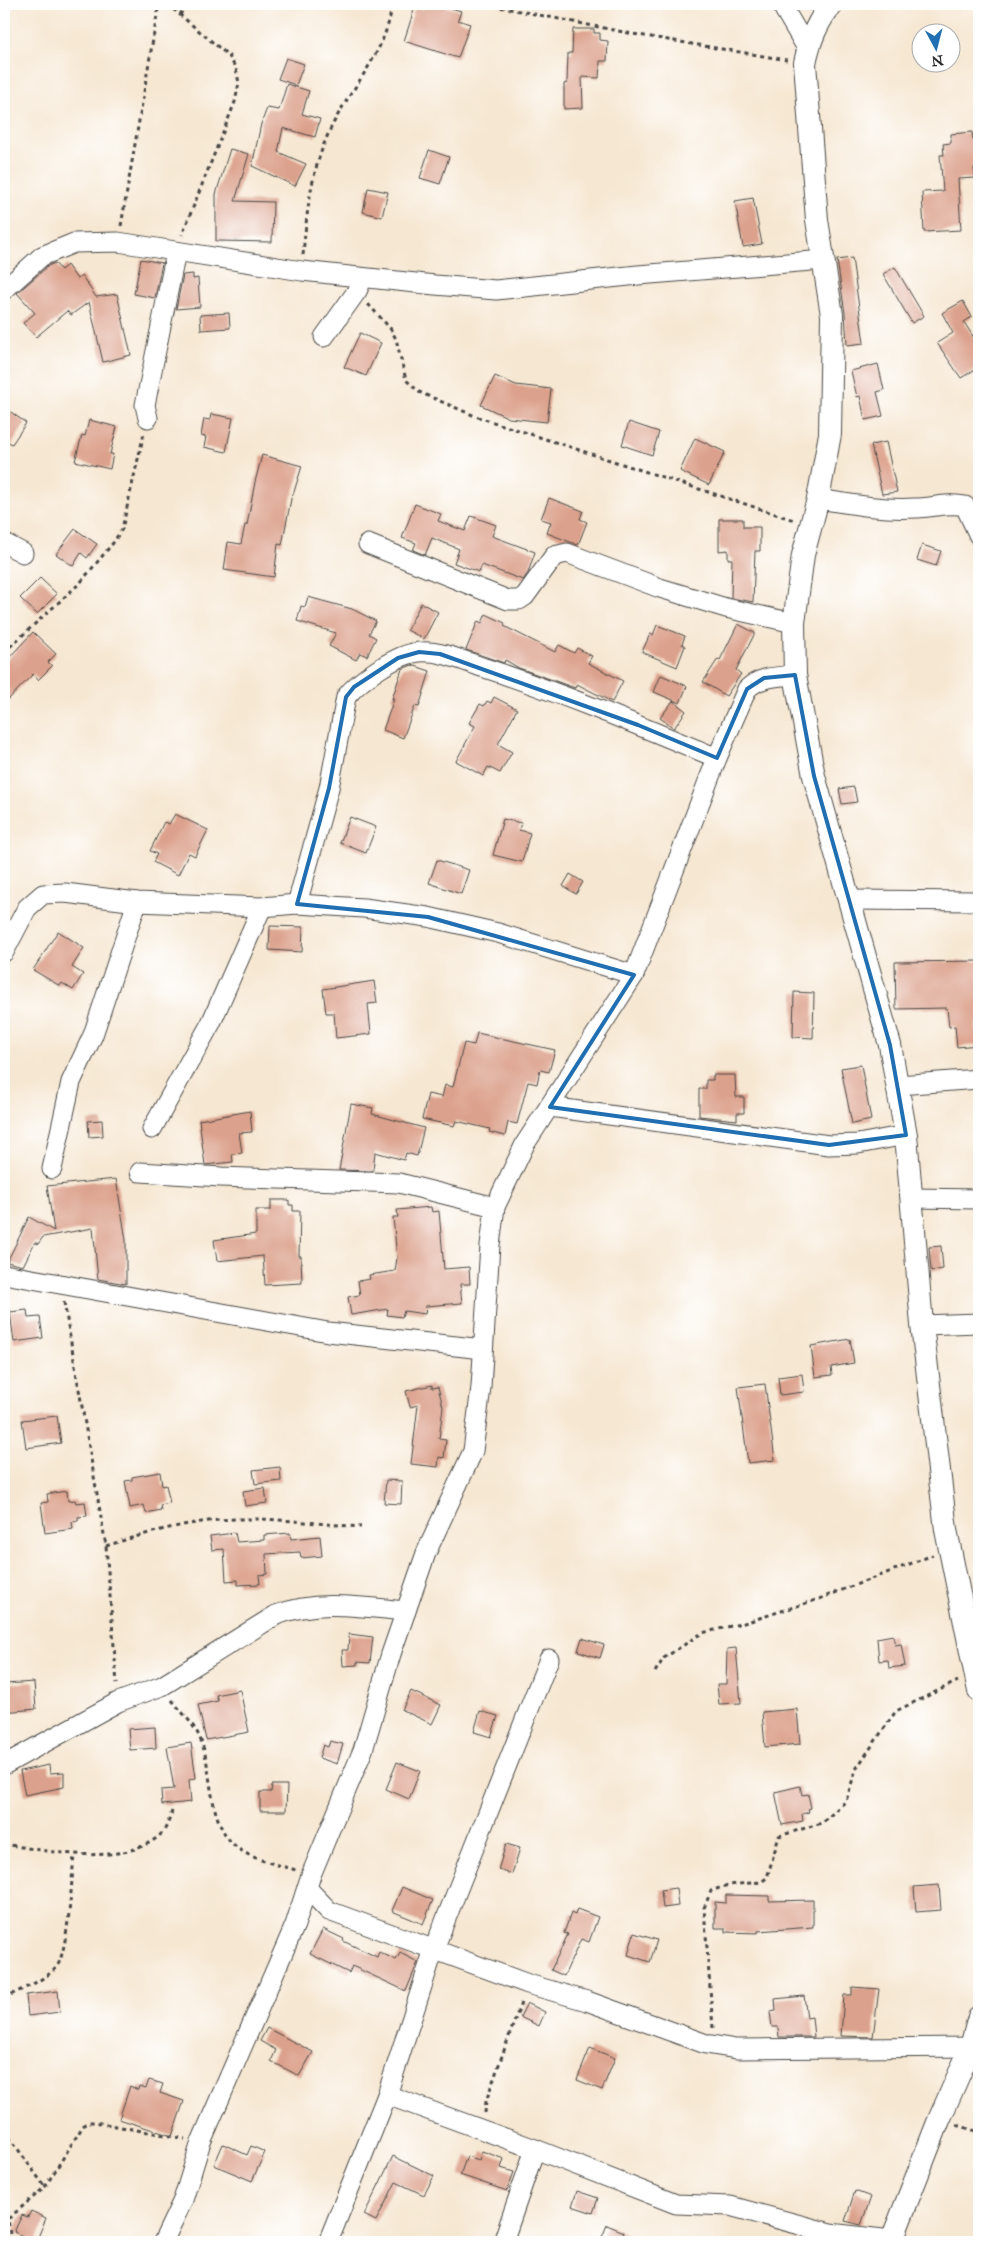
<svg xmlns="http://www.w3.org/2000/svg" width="983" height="2246" font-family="'IM FELL Great Primer',serif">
	<rect width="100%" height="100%" fill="#fff"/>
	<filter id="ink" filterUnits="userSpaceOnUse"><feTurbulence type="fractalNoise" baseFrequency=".02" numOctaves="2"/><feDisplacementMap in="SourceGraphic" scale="10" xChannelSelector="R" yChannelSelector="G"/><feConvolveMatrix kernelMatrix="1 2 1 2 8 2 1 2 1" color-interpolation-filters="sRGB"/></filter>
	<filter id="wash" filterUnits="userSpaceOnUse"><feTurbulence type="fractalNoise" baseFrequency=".0096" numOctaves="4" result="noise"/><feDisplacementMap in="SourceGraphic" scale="20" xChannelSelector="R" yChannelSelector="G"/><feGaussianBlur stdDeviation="1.12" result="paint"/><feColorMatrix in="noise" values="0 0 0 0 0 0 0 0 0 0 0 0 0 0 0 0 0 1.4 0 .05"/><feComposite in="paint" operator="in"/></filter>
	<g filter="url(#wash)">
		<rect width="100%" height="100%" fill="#f6e7d2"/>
		<g id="blocks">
			<g fill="#dca18c">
				<polygon points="425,4 438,4 461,11 458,20 470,24 458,58 404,41 415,7 423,9"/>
				<polygon points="573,29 594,29 594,33 600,33 600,40 608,41 607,61 600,61 599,78 582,77 583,108 564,109 564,84 567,83 568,53 572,53"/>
				<polygon points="286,58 304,64 296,85 278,79"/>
				<polygon points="287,84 309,91 302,114 320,119 315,137 283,128 278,152 306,164 295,186 252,166 261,124 267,108 279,110"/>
				<polygon points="972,132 973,140 977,140 979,168 974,168 975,178 958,179 961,230 924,232 922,192 943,191 940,155 944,155 943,144 951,143 951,134"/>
				<polygon points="230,149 249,154 235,201 273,202 272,242 216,241 216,194"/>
				<polygon points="429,150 449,157 440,184 420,178"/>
				<polygon points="368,188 388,192 382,217 363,212"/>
				<polygon points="753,198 762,244 743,247 735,201"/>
				<polygon points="852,258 864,343 847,345 845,313 837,260"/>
				<polygon points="141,259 162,263 155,298 134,294"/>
				<polygon points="55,263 61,270 67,265 77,279 82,276 96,297 117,294 131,355 103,362 89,302 71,315 67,311 36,337 23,323 35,313 17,293 48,266"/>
				<polygon points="895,267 924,316 912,323 883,274"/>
				<polygon points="193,274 193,279 198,278 200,307 176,309 183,275"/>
				<polygon points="963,301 972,317 964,322 979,346 979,367 961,378 937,343 953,333 942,313"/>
				<polygon points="229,313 230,328 201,330 200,315"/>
				<polygon points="360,333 381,343 366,376 344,367"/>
				<polygon points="878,364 884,390 877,392 883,416 865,420 860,396 857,397 851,371"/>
				<polygon points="495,376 516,385 551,389 547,422 509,418 481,405"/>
				<polygon points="4,407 26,423 12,444 4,439"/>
				<polygon points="211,414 233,418 226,452 204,447 206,437 201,436 204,419 210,420"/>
				<polygon points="89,420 117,427 110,454 113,454 110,469 75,461 82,435 85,436"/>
				<polygon points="629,422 659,432 652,455 622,445"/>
				<polygon points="695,438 725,452 709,485 680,471"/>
				<polygon points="886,442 897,492 882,494 871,445"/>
				<polygon points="262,455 302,466 293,495 292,494 282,545 278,544 274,577 224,570 228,542 241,544 245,525 247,525 255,482"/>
				<polygon points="549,498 583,511 580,519 587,522 578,545 547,533 551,522 541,519"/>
				<polygon points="415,504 441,514 438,521 465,531 471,516 496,525 492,536 535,552 528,573 523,580 482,565 479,572 454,563 459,549 432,538 425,555 413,550 416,543 402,538"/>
				<polygon points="719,519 743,519 743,527 760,527 760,551 755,551 753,602 731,598 732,559 728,559 728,550 719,551"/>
				<polygon points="75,529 97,544 87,558 81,553 73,566 56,554"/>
				<polygon points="922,545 941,551 936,566 917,560"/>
				<polygon points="40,578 57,594 37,614 20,598"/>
				<polygon points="308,597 352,609 376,621 369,634 376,638 367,656 360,653 356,660 329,646 336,633 297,621 301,606 305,607"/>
				<polygon points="421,603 438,612 424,639 407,630"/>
				<polygon points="486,614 505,623 504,626 555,652 559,645 574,653 577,648 592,656 588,663 623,681 612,702 577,684 575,688 519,668 505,660 504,663 466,650 478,621 482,623"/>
				<polygon points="738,624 755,633 736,670 741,674 726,696 703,682 718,659 720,660"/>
				<polygon points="657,625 685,636 682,644 685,646 677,667 642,652 650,634 653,635"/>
				<polygon points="33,632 56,654 48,662 52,666 38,680 33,674 4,704 4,663"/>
				<polygon points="412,665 430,671 419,707 415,706 403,738 383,730 394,699 392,699 402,669"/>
				<polygon points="661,675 687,686 680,703 654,692"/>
				<polygon points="494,697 517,709 498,744 512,752 500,773 488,767 483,776 456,761 475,726 469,723 480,704 484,706 487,701 491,703"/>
				<polygon points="673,701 686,711 674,728 660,718"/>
				<polygon points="854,787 857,802 842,804 839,789"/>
				<polygon points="175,814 208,830 195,856 189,853 178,875 153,862 157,854 150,851 164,822 169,824"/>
				<polygon points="350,817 376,827 366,853 340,843"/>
				<polygon points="503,819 521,823 519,830 530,833 522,862 493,855"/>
				<polygon points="437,860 469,870 461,894 429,883"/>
				<polygon points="570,874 583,882 576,894 563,886"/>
				<polygon points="270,926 303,927 302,952 269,950"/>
				<polygon points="58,931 84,948 72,967 83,974 73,990 62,983 60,986 33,970"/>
				<polygon points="979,961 979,1024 976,1024 978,1045 957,1047 955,1026 949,1027 947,1008 896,1009 895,962"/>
				<polygon points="374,981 377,1003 368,1004 371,1034 336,1038 334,1013 326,1013 323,989"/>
				<polygon points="794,992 814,993 813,1038 793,1037"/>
				<polygon points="477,1033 555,1050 549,1072 540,1070 537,1084 528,1082 517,1124 508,1122 505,1136 489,1132 490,1129 456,1121 454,1126 422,1119 428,1094 442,1097 445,1085 453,1087 464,1043 474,1045"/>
				<polygon points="861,1065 871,1120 852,1124 841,1068"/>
				<polygon points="713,1075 735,1075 736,1097 744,1097 744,1113 737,1113 737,1120 699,1116 699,1089 706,1089 706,1080 713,1080"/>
				<polygon points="351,1104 373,1108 372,1114 424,1128 417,1156 406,1153 404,1160 375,1152 373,1171 339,1170"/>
				<polygon points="250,1111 252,1132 239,1133 242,1153 232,1154 233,1162 205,1165 199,1120"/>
				<polygon points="102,1120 103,1136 89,1137 88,1121"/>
				<polygon points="116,1179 126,1240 126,1284 98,1279 93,1228 43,1237 38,1244 35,1242 23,1266 7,1262 29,1217 54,1231 47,1186"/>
				<polygon points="271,1200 289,1200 289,1205 293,1205 293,1211 300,1211 299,1256 301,1256 302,1283 265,1285 263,1256 217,1261 214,1240 256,1234 256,1210 271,1210"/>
				<polygon points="431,1207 432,1212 439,1211 444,1269 469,1267 470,1284 460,1284 462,1303 426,1306 425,1314 404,1311 402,1317 387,1315 388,1309 351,1315 348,1297 360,1295 358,1281 370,1279 369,1275 395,1271 397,1258 393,1217 398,1217 397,1210"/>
				<polygon points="941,1246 943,1269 931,1271 929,1247"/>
				<polygon points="27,1310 28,1318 40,1317 43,1338 14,1342 10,1312"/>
				<polygon points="850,1339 854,1363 831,1367 832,1375 815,1377 811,1346"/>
				<polygon points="802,1374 804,1392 780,1395 778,1377"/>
				<polygon points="765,1384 775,1460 748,1463 738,1387"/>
				<polygon points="432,1385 432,1388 438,1387 443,1407 439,1439 446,1440 444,1458 439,1457 438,1467 411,1464 418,1405 410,1407 406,1391"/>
				<polygon points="57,1416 61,1443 26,1448 22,1420"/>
				<polygon points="280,1467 281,1481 255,1484 253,1470"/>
				<polygon points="160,1472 162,1486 166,1485 170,1503 160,1505 161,1510 146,1513 144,1505 130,1508 125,1481 132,1480 132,1477"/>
				<polygon points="386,1480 402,1481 401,1504 384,1503"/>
				<polygon points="265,1488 267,1503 245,1506 243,1491"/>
				<polygon points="67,1491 68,1501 75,1500 76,1503 85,1502 87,1516 78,1517 78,1521 72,1522 73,1529 45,1533 41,1503 48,1502 47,1494"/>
				<polygon points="235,1533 237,1542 264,1540 264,1535 290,1533 291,1539 320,1536 322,1556 301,1558 300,1552 266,1554 267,1574 259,1575 260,1584 238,1585 238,1580 226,1581 224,1549 212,1550 210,1536"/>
				<polygon points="349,1634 373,1637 370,1663 357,1662 357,1665 343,1666 342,1650 348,1650"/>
				<polygon points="893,1635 895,1645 901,1644 905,1666 889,1668 888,1660 879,1661 877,1638"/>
				<polygon points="582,1638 604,1645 600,1658 578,1651"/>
				<polygon points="736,1648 741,1703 719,1704 717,1684 726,1684 727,1649"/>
				<polygon points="34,1682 36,1709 4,1712 5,1684"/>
				<polygon points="240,1690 249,1732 206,1740 198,1705 218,1701 216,1695"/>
				<polygon points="411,1691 441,1705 432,1724 402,1710"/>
				<polygon points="797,1709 800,1744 765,1747 762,1712"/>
				<polygon points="480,1711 498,1716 491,1737 474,1732"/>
				<polygon points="155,1727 156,1748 130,1750 128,1729"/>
				<polygon points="330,1741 343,1744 337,1764 319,1758 323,1745 328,1747"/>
				<polygon points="191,1743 196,1778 189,1780 191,1802 162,1805 161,1790 174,1789 167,1747"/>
				<polygon points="397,1762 420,1771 409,1799 386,1789"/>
				<polygon points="49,1765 50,1773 64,1772 64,1787 25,1795 20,1771"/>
				<polygon points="272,1785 287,1785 286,1811 260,1811 260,1792 271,1792"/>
				<polygon points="800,1786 802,1795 808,1794 811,1808 808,1809 809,1812 802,1814 803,1821 782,1825 775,1792"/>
				<polygon points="506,1844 520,1848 512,1874 498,1870"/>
				<polygon points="939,1885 941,1910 916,1912 914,1887"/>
				<polygon points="402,1887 433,1900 423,1924 392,1911"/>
				<polygon points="676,1888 678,1906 663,1908 661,1890"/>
				<polygon points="726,1895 769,1896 769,1901 813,1900 813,1927 758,1931 758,1933 725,1932 725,1928 715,1928 715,1902 726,1903"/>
				<polygon points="577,1909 598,1917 589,1942 581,1939 564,1976 551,1970 568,1934 564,1933 571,1913 575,1915"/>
				<polygon points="323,1929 344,1939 343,1941 377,1957 379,1952 396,1960 400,1953 418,1962 406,1991 352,1966 349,1973 310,1954"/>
				<polygon points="634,1933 657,1940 650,1962 628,1955"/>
				<polygon points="852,1987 879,1989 873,2037 841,2036 844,1995 852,1995"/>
				<polygon points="58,1991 60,2012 28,2016 26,1995"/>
				<polygon points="804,1996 807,2018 812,2017 814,2037 779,2037 778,2027 772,2027 770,2012 776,2011 775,1999"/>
				<polygon points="527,2003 545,2012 539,2026 520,2017"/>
				<polygon points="267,2028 313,2052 299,2076 271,2061 276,2050 260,2041"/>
				<polygon points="590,2048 615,2058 602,2090 577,2080"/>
				<polygon points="149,2080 163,2084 160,2093 184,2101 172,2136 119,2119 130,2086 138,2090 139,2086 146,2088"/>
				<polygon points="223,2144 247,2155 251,2146 265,2152 252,2181 214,2165"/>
				<polygon points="482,2151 504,2159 501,2168 514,2172 507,2191 460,2175 467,2156 479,2160"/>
				<polygon points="393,2156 434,2176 424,2195 396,2182 376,2221 364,2215"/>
				<polygon points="577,2191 598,2198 593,2213 572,2206"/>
				<polygon points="855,2191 871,2197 861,2225 845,2221"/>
				<polygon points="31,2211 46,2218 36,2242 14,2232 22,2215 28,2217"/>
				<polygon points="607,2225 624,2232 620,2242 600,2242"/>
			</g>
		</g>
	</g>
	<g filter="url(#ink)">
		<use href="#blocks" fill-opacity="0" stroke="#494744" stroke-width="1"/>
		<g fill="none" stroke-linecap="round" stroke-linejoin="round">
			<g stroke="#494744" stroke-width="21">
				<g id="minor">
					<polyline points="781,4 808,50"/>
					<polyline points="4,290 42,256 74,243 118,242 302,271 435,285 496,290 638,275 824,260"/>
					<polyline points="324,337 357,291 363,278"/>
					<polyline points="148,418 145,405 176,252"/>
					<path d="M818 499C850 504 882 510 915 508 932 508 948 502 965 506L979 536"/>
					<polyline points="4,543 23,553"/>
					<polyline points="368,544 508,600 519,600 525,596 554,556 567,553 660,588 726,608 794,623"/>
					<polyline points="850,900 979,901"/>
					<path d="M297 904 329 788 346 697C359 680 397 654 419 652 441 650 465 662 485 668 564 694 640 726 717 758"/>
					<polyline points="4,952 27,908 43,894 65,893 137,902 262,907 297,904 364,908 428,917 498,933 634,975"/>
					<polyline points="898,1085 979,1079"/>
					<polyline points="550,1107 829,1145 858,1144 906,1135"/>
					<polyline points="152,1129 211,1023 262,907"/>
					<polyline points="52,1169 71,1082 93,1035 137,902"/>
					<polyline points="140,1172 221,1177 399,1183 495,1207"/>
					<polyline points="912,1198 979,1199"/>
					<polyline points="4,1274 328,1332 483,1349"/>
					<polyline points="922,1325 979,1323"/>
					<path d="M4 1765 118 1702 162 1686 276 1615C318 1599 361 1607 406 1611"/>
					<polyline points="308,1889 329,1911 528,1984 587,2001 706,2044 736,2049 979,2047"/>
					<polyline points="387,2095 535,2149 676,2204 730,2206 830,2233 892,2240"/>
					<path d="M163 2242 183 2200 201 2142 295 1925 311 1875 363 1750 391 1654 426 1553 473 1451 481 1387 490 1245 495 1207 525 1144 634 975 717 758 747 689C760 676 777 677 795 675"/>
					<polyline points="328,2242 387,2095 434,1949 549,1659"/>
					<polyline points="503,2242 535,2149"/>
				</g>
			</g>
			<g stroke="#494744" stroke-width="24">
				<g id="tertiary">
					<path d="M832 4C818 20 809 43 805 63L817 220 832 315 830 434 818 499 803 555 794 623 795 675 814 776 890 1045 906 1135 922 1325 946 1530 979 1691"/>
					<polyline points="891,2242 939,2120 971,2047 979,2017"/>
				</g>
			</g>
			<g stroke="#494744" stroke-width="3" stroke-dasharray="4 4" stroke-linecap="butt">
				<polyline points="167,4 229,56 236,69 239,83 235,102 182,235"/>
				<polyline points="485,4 633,34 787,60"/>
				<polyline points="180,15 186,4"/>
				<polyline points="121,226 159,4"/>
				<path d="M303 255C307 208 312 164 334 122 355 82 387 51 392 4"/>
				<polyline points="368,304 390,328 396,339 406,380 419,392 475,416 794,520"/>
				<polyline points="4,652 80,583 113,543 122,529 144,433"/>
				<polyline points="64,1302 106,1546 117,1684"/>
				<path d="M106 1546C149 1532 192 1520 238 1519 278 1518 321 1524 361 1527"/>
				<polyline points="655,1672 664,1658 702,1633 744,1623 819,1599 933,1555"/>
				<path d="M172 1700C181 1712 193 1723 199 1736 214 1769 206 1817 233 1844 248 1859 276 1864 296 1870"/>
				<path d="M4 1844C47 1851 123 1868 160 1835 167 1829 170 1817 173 1808"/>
				<path d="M4 1998C20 1990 41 1982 55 1969 68 1957 72 1877 74 1855"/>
				<polyline points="713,2028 704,1908 711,1891 728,1885 761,1882 767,1878 779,1836 822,1823 846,1801 856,1769 896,1711 958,1681"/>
				<polyline points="485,2113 486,2101 522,2000"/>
				<polyline points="957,2125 979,2132"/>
				<polyline points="4,2130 45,2187"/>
				<polyline points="11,2242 8,2219 45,2187 83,2126 88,2122 95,2122 185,2139"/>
			</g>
			<use href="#minor" stroke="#fff" stroke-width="19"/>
			<use href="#tertiary" stroke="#fff" stroke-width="22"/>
		</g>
	</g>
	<path fill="none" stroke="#1f6fb2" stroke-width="4" stroke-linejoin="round" d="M419 652 440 654 638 725 717 758 747 689 764 678 795 675 814 776 890 1045 906 1135 829 1145 550 1107 634 975 428 917 297 904 329 788 346 697 354 687 398 658Z"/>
	<rect width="983" height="2246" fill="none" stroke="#fff" stroke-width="20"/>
	<g transform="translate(936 48) rotate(173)"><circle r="24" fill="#ffffff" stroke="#aaaaaa"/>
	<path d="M0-4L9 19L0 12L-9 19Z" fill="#1f6fb2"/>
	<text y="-8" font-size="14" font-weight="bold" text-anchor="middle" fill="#2b2b2b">N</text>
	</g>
</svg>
